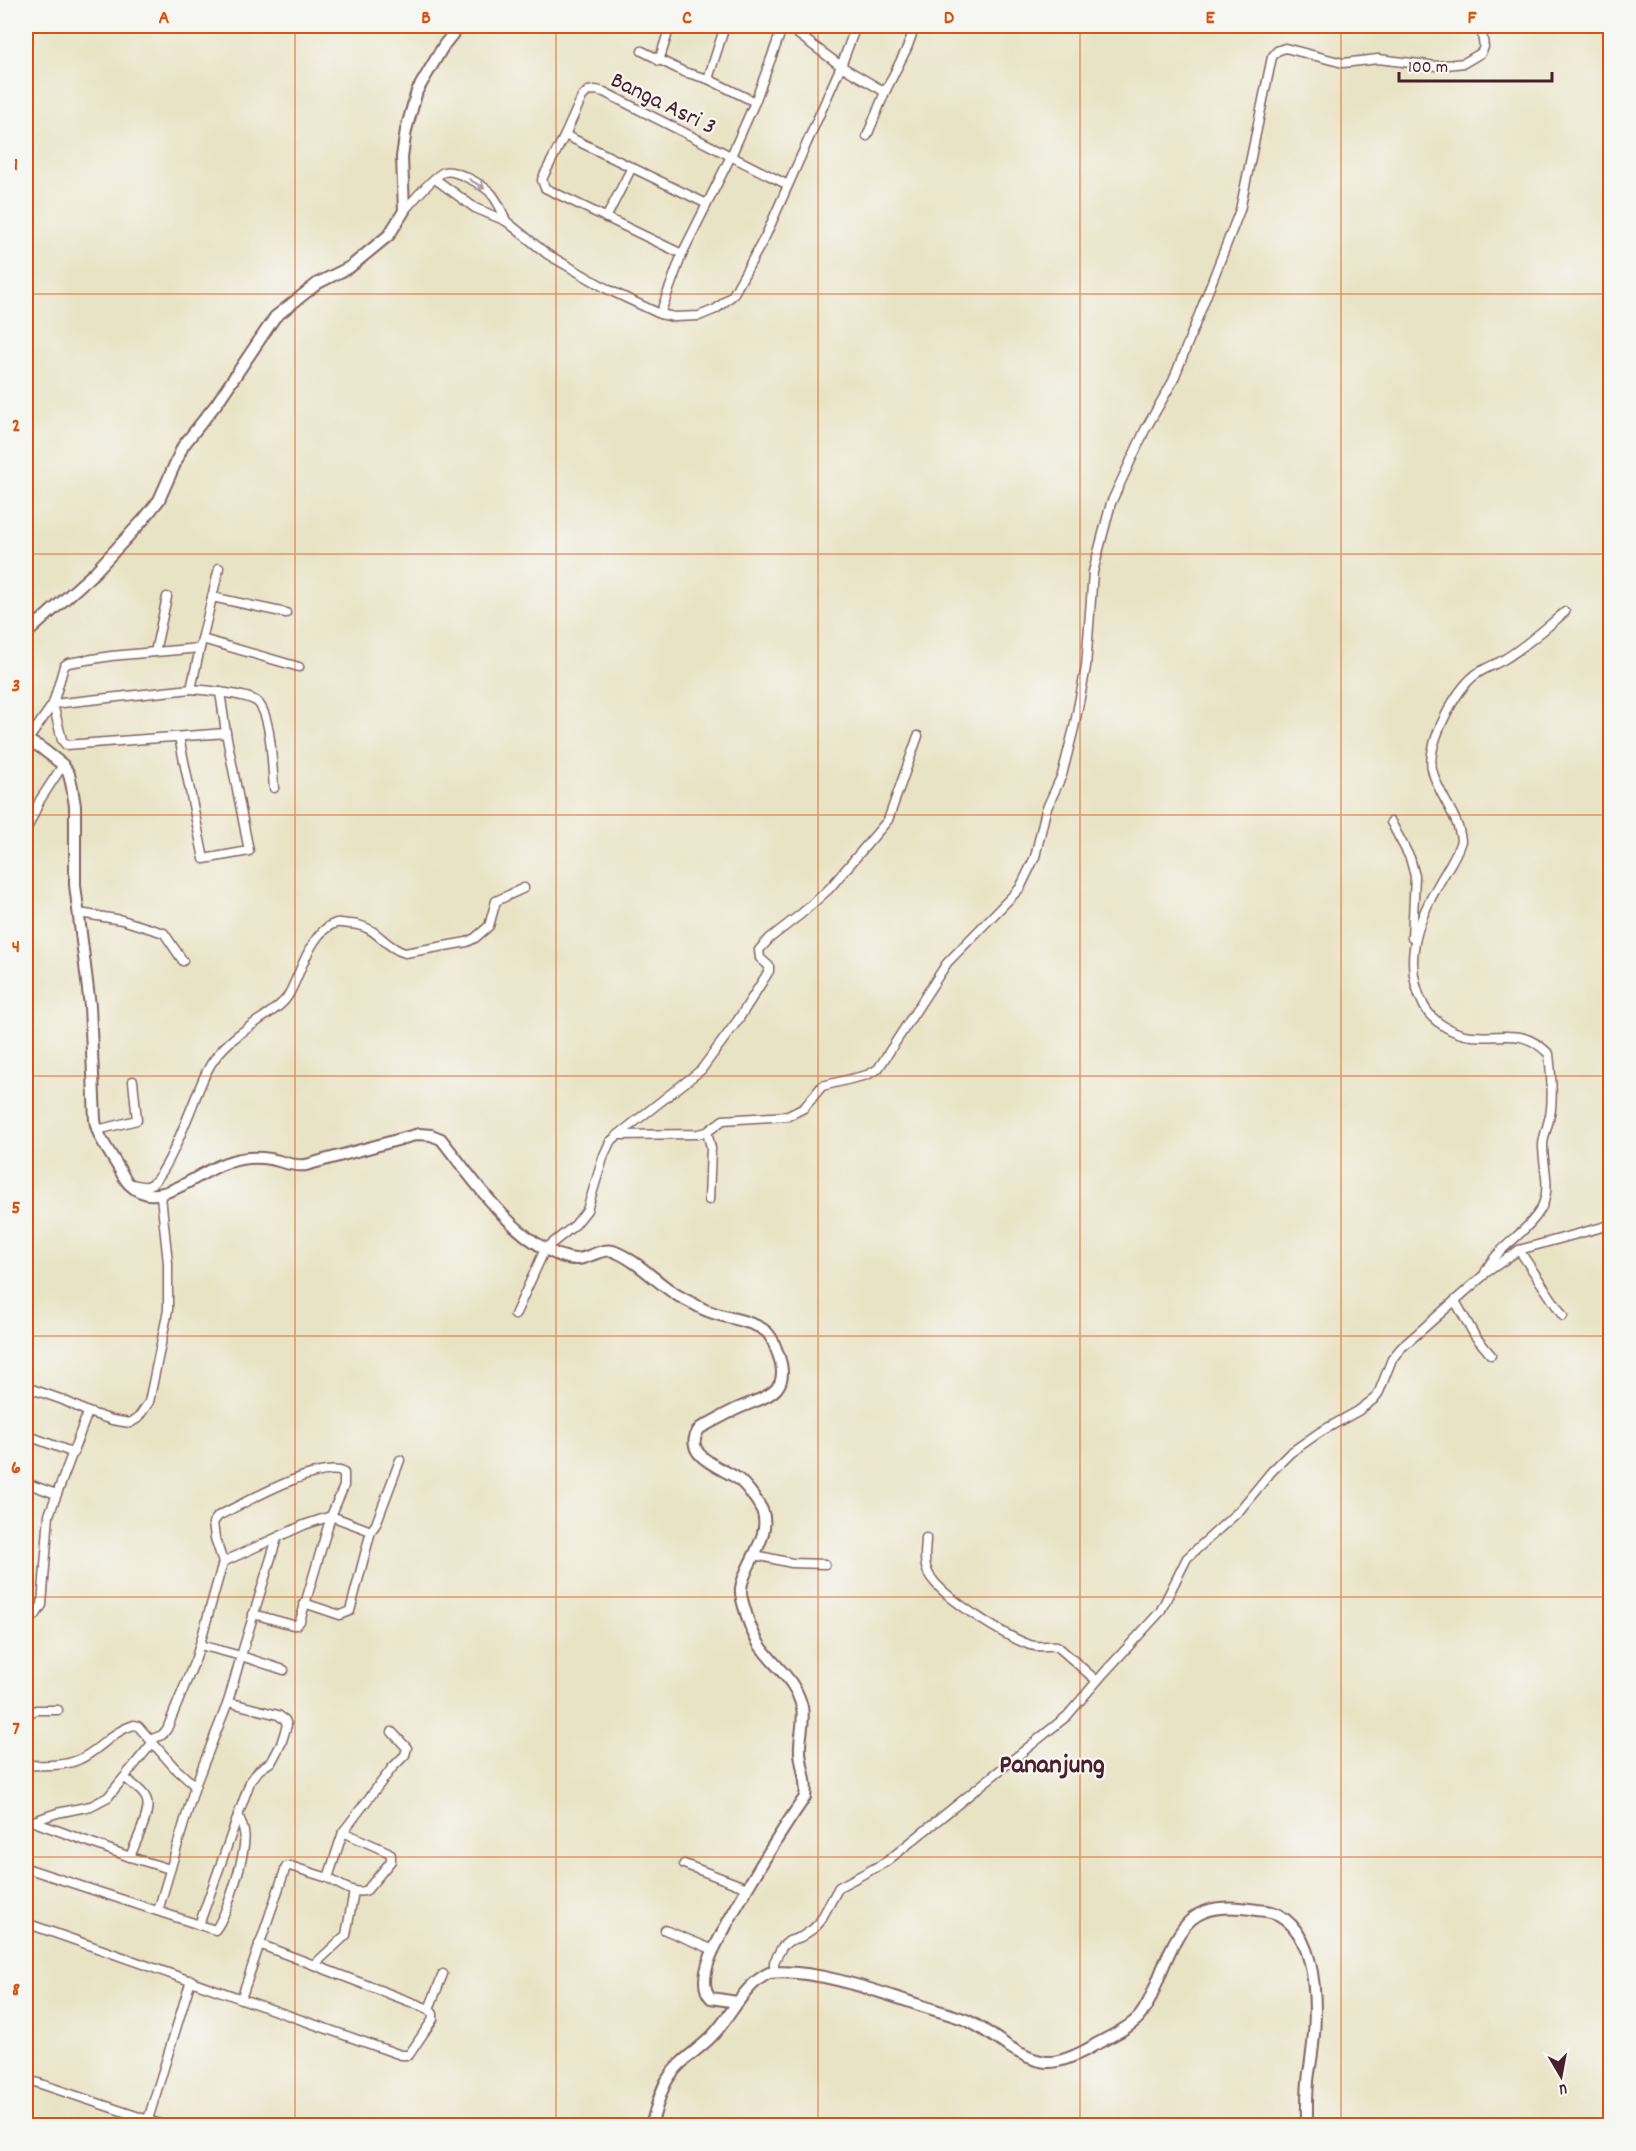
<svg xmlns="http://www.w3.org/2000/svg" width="1636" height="2151" font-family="Dekko,sans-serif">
	<rect width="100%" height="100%" fill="#f6f6f2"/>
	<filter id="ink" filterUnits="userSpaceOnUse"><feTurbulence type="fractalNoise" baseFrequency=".0167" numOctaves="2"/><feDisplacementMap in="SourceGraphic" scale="12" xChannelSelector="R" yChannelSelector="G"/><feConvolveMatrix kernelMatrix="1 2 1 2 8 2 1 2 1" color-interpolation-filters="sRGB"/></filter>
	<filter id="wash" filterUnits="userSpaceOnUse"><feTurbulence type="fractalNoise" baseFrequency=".008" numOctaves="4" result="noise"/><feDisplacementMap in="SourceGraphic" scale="24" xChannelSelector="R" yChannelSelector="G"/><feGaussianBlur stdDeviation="1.35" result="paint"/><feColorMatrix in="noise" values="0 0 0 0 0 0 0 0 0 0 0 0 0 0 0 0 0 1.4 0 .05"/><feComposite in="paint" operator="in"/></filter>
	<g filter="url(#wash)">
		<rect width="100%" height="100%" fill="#e9e3c5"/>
	</g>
	<g filter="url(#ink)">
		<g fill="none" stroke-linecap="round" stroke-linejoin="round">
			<g stroke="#826461" stroke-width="11">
				<g id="minor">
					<polyline points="787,26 841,66 856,26"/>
					<polyline points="642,51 684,72 708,79 755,102"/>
					<polyline points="659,61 670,26"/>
					<polyline points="708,79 725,26"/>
					<polyline points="565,135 707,204"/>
					<polyline points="867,136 885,92"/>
					<polyline points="435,179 475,208 506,221 547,254 609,290 660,314 674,317 699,316 716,309 733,295 766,235 841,66 885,92 907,48 915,26"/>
					<path d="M404 211C410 204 436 174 444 172 455 169 481 184 490 192 498 200 502 212 506 221"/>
					<polyline points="606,218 632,167"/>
					<polyline points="682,254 545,188 542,180 544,175 565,135 582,97 588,91 596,90 604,92 788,185"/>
					<polyline points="660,314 682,254 731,156 755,102 783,26"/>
					<polyline points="212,597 286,613"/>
					<polyline points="202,639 299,667"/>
					<polyline points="155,652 167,597"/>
					<path d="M191 689C205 690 245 694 256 701 272 712 272 769 274 788"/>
					<polyline points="220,692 226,733"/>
					<polyline points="179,737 204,859 249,851 226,733 66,745 62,740 53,704 191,689 200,648"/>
					<polyline points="28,740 53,704 64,666 68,663 111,656 200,648 219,568"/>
					<polyline points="1391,822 1410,858 1415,876 1412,938"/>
					<polyline points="26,831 40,800 63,765"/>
					<polyline points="79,913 122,920 164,933 183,961"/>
					<polyline points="26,920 26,923"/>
					<polyline points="97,1130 137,1120 133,1081"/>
					<polyline points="707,1132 711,1148 709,1200"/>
					<polyline points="618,1135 701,1070 738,1020 769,971 769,966 760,958 759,950 770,938 801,914 829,889 888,820 918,736"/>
					<path d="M132 1184C138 1185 144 1188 150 1185 169 1176 195 1094 207 1071 219 1047 240 1033 262 1018 271 1012 284 1004 289 994 300 975 311 930 336 923 340 922 346 924 350 924 377 925 383 947 405 953L467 942 475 938 489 926 496 901 524 888"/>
					<polyline points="1519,1250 1563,1316"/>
					<polyline points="1487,1272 1519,1250 1610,1225"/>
					<polyline points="1455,1301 1475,1336 1491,1355"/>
					<polyline points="515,1315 545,1249 575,1225 587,1210 604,1155 610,1142 618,1135 698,1134 707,1132 723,1120 788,1116 804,1108 822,1086 867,1075 878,1069 947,963 1020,888 1035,857 1046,810 1062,775 1074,728 1086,667 1093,572 1111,503 1145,430 1173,381 1240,210 1272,57 1277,51 1285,48 1343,63 1378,59 1437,66 1464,63 1481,53 1484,47 1481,26"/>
					<polyline points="26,1387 63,1400 88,1412"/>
					<polyline points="26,1435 74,1453"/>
					<polyline points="26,1483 56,1494"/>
					<path d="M926 1538C926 1548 923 1560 927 1570 935 1594 1005 1636 1030 1645 1039 1648 1048 1645 1057 1646L1097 1681"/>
					<polyline points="755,1555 792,1563 825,1564"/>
					<polyline points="223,1562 304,1525 331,1516 371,1531"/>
					<polyline points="304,1603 340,1615 350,1611 371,1531 376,1524 400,1460"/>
					<polyline points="26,1618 35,1616 42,1605 49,1515 88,1412 112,1420 130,1423 138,1418 149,1402 168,1310 168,1263 161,1196"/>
					<polyline points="200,1645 241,1656 277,1538"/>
					<polyline points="26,1729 26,1715 36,1710 58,1710"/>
					<path d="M152 1739 162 1735 167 1729 196 1658 223 1562 215 1538 213 1523 218 1516C249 1501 307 1466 340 1471L344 1473V1486L331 1516 300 1621 297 1625H293L253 1614"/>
					<path d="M26 1765C42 1765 62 1767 78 1760 98 1752 112 1731 134 1725L138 1726 174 1767 195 1786"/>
					<path d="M125 1778C132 1784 142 1790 146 1798 153 1810 135 1843 130 1857"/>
					<polyline points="26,1819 130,1857 170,1869"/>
					<polyline points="34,1821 57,1813 91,1806 108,1797 153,1742"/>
					<polyline points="684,1864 747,1888"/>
					<path d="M26 1868 215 1930C226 1918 248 1849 244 1832 243 1826 240 1820 238 1814"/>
					<path d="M328 1878C339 1884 356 1896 367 1890L391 1861V1855L388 1852 343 1832"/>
					<polyline points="158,1911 195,1786 228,1702 241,1656 284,1670"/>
					<polyline points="26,1923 401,2055 409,2055 433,2019 433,2014 429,2009 259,1944"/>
					<polyline points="199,1925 250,1782 259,1770 272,1761 281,1744 287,1725 285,1720 278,1715 228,1702"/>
					<polyline points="665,1930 714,1950"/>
					<polyline points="315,1964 346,1935 354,1891"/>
					<path d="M774 1972V1962L782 1947 789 1941 801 1937 813 1929 819 1923 839 1887 886 1862 1067 1716 1104 1673 1160 1612 1187 1558 1239 1511 1271 1472 1290 1453 1320 1432 1358 1411 1374 1399 1379 1392 1392 1359 1401 1348 1484 1275C1495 1248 1524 1236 1539 1212 1553 1190 1543 1169 1543 1145 1543 1137 1550 1120 1551 1109 1553 1091 1551 1072 1549 1054 1522 1027 1505 1039 1472 1036 1455 1035 1432 1022 1424 1006 1403 966 1415 926 1436 889 1444 873 1456 858 1461 841 1459 815 1437 794 1432 769 1427 743 1455 691 1475 675 1483 669 1494 665 1503 660 1525 647 1545 629 1565 612"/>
					<polyline points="241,1999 286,1867 290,1866 328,1878 343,1832 392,1768 405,1755 407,1748 392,1732"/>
					<polyline points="429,2009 443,1974"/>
					<polyline points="26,2079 166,2126"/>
					<polyline points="146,2126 191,1980"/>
				</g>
			</g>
			<g stroke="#826461" stroke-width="14">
				<g id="tertiary">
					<polyline points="26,634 94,573 144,519 159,500 183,446 217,403 275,317 318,283 350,267 389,235 404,211 402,157 406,130 417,91 444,45 459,26"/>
					<path d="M26 740 40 747 63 765 69 774 72 787 75 806V885L90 1006 95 1120C97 1136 109 1151 117 1165 121 1171 124 1179 129 1184 159 1214 198 1170 229 1162 241 1158 257 1157 270 1159 283 1161 292 1167 306 1165L419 1134 431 1135 441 1139C469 1174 504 1226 544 1248 553 1253 568 1260 578 1259 589 1258 602 1248 613 1251 637 1260 656 1282 677 1295 685 1300 693 1303 701 1308 720 1318 743 1318 761 1328 772 1334 774 1344 778 1354 792 1391 768 1396 741 1407 727 1413 714 1421 700 1428 680 1455 720 1467 737 1478 746 1485 757 1500 762 1510 773 1536 744 1564 741 1588 740 1595 743 1603 745 1610 748 1621 753 1634 759 1644 774 1667 795 1678 802 1707 805 1723 799 1737 800 1752 801 1768 808 1781 805 1797 777 1837 752 1879 728 1922 719 1940 705 1961 705 1981 705 1988 707 1994 711 1998L737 2002"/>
					<path d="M651 2126C656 2110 660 2090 669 2077 679 2061 697 2051 710 2038 731 2018 742 1986 769 1973 813 1968 877 1991 919 2005 934 2010 951 2014 966 2020 993 2032 1016 2058 1046 2062 1061 2063 1081 2053 1093 2046 1108 2037 1127 2030 1139 2017 1149 2005 1154 1990 1159 1977 1182 1920 1193 1900 1257 1910 1265 1911 1273 1911 1279 1915 1323 1940 1317 2024 1310 2067 1306 2086 1307 2106 1307 2126"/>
				</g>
			</g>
			<use href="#minor" stroke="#fff" stroke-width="8"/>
			<use href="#tertiary" stroke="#fff" stroke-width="10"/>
		</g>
		<defs><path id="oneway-shaft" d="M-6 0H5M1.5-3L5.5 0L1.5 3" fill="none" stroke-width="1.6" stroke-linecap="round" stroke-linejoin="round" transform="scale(1.5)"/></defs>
		<use stroke="#ae9aa0" href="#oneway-shaft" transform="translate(477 184) rotate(32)"/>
	</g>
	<path fill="none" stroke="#d8530f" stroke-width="1.5" stroke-opacity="0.55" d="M295 26V2126M556 26V2126M818 26V2126M1080 26V2126M1341 26V2126M26 294H1610M26 554H1610M26 815H1610M26 1076H1610M26 1336H1610M26 1597H1610M26 1857H1610"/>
	<g text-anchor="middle" stroke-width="4.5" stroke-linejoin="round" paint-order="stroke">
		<g font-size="24" fill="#4a1f2b" stroke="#f6f6f2">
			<text transform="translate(664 102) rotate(26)" y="8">Banga Asri 3</text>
		</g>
		<g font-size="27" font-weight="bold" fill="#4a1f2b" stroke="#f6f6f2">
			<text x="1052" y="1772">Pananjung</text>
		</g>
	</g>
	<rect width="1636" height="2151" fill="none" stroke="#f6f6f2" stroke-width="66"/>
	<g transform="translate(1561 2076) rotate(170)" stroke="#f6f6f2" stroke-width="4.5" paint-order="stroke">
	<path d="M0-4.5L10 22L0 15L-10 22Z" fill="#4a1f2b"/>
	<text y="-9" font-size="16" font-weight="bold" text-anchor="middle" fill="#4a1f2b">U</text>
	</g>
	<path d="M1399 72v9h153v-9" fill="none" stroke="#4a1f2b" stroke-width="3"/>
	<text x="1408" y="72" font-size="18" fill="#4a1f2b" stroke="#f6f6f2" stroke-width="4.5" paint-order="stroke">100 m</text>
	<rect x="33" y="33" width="1570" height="2085" fill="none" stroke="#d8530f" stroke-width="2"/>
	<g font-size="20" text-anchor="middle" font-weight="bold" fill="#d8530f">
		<text x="164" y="23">A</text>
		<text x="426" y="23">B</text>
		<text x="687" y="23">C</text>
		<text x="949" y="23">D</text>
		<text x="1210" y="23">E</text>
		<text x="1472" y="23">F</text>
		<text x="16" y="170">1</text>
		<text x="16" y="431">2</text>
		<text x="16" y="691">3</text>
		<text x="16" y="952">4</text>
		<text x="16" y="1213">5</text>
		<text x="16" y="1473">6</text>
		<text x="16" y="1734">7</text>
		<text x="16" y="1995">8</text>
	</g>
</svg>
